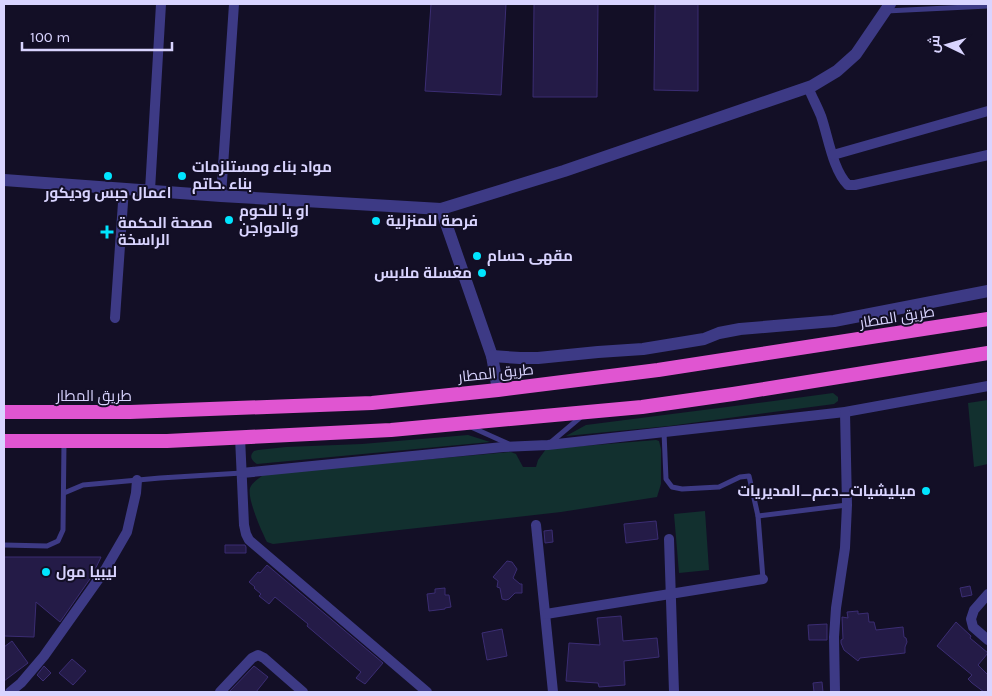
<svg xmlns="http://www.w3.org/2000/svg" width="992" height="696" font-family="Karla,Cairo,sans-serif">
	<rect width="100%" height="100%" fill="#130f26"/>
	<g fill="#12302f">
		<polygon points="833,393 838,397 838,401 834,404 669,426 566,436 586,425 766,402"/>
		<polygon points="988,400 988,464 974,467 968,403"/>
		<path d="M468 435 490 442 257 464C251 460 249 456 254 451L258 450 286 447 362 444Z"/>
		<path d="M656 440 659 441 661 449V484L657 497 561 512 273 544 267 542C262 532 247 499 250 488 252 482 260 478 264 474L511 452 516 454 523 467H536L538 460 546 449Z"/>
		<polygon points="705,511 709,570 679,573 674,514"/>
	</g>
	<g fill="#241b47" stroke="#3b2d73">
		<polygon points="431,4 506,4 501,95 425,91"/>
		<polygon points="534,4 598,4 597,97 533,97"/>
		<polygon points="655,4 698,4 698,91 654,90"/>
		<polygon points="656,521 658,539 626,543 624,524"/>
		<polygon points="552,530 553,542 545,543 544,531"/>
		<polygon points="225,545 245,545 246,547 246,553 225,553"/>
		<polygon points="4,557 101,557 92,576 60,622 36,602 34,637 4,636"/>
		<polygon points="507,561 512,562 517,569 513,578 520,584 522,584 522,593 515,593 509,599 506,600 502,599 500,588 497,587 498,581 493,577"/>
		<polygon points="267,565 383,663 365,684 356,678 361,672 307,626 308,624 275,597 269,604 259,596 261,594 254,588 255,587 249,582 258,572 260,573"/>
		<polygon points="970,586 972,595 962,597 960,588"/>
		<polygon points="445,588 445,595 449,595 451,607 445,608 445,609 429,611 427,594 435,593 435,589"/>
		<polygon points="858,611 858,614 868,613 869,622 874,622 876,630 903,627 904,637 906,638 907,642 905,647 905,653 860,658 858,661 844,650 841,643 841,640 843,639 842,617 848,618 847,612"/>
		<polygon points="621,616 623,641 657,638 659,657 624,661 625,685 599,687 598,683 566,681 569,643 600,645 597,618"/>
		<polygon points="956,622 971,636 970,638 988,653 978,665 988,675 988,692 984,692 972,683 968,679 972,675 937,646"/>
		<polygon points="827,624 827,640 809,640 808,625"/>
		<polygon points="502,629 507,656 487,660 482,633"/>
		<polygon points="12,641 28,663 4,681 4,647"/>
		<polygon points="72,659 86,671 73,685 59,673"/>
		<polygon points="44,666 51,673 43,681 37,675"/>
		<polygon points="254,666 268,677 256,692 229,692"/>
		<polygon points="822,682 823,692 814,692 813,683"/>
	</g>
	<g fill="none" stroke-linecap="round" stroke-linejoin="round">
		<g stroke="#3d3a85" stroke-width="5">
			<polyline points="886,11 988,6"/>
			<polyline points="471,427 511,445"/>
			<polyline points="664,432 666,479 672,487 682,489 719,487 740,477 749,476 758,516 763,579"/>
			<polyline points="550,443 582,416"/>
			<polyline points="64,493 83,485 160,478 242,473"/>
			<polyline points="758,516 847,505"/>
			<polyline points="4,545 47,546 58,541 63,530 64,443"/>
		</g>
		<g stroke="#3d3a85" stroke-width="10">
			<path d="M808 87C812 97 817 106 821 116 828 136 833 171 848 185H855L988 155"/>
			<polyline points="833,155 988,111"/>
			<polyline points="150,190 161,4"/>
			<polyline points="221,196 234,4"/>
			<polyline points="115,318 124,188"/>
			<polyline points="240,437 244,525 246,534 249,540 427,692"/>
			<polyline points="242,473 503,447 548,445 845,412 988,386"/>
			<polyline points="536,525 553,692"/>
			<polyline points="669,539 674,692"/>
			<polyline points="988,594 974,610 971,619 973,627 988,640"/>
			<polyline points="546,614 763,579"/>
			<polyline points="10,692 21,683 44,656 105,570 127,532 136,493 137,480"/>
			<polyline points="220,692 252,658 258,655 264,658 303,692"/>
			<polyline points="835,692 834,637 836,608 845,548 847,505 845,412"/>
		</g>
		<g stroke="#3d3a85" stroke-width="12">
			<polyline points="4,180 221,196 441,209 564,171 812,86 837,71 856,54 890,4"/>
			<polyline points="441,209 492,356 498,390"/>
			<polyline points="492,356 520,358 538,358 598,352 643,349 704,339 719,333 740,329 834,321 988,291"/>
		</g>
		<g stroke="#e055d1" stroke-width="14">
			<polyline points="4,412 130,412 372,403 498,390 658,370 988,319"/>
			<polyline points="4,441 167,441 391,430 642,407 733,394 988,353"/>
		</g>
	</g>
	<g fill="#00e5ff" stroke="#130f26" stroke-width="2">
		<circle cx="108" cy="176" r="5"/>
		<circle cx="182" cy="176" r="5"/>
		<circle cx="229" cy="220" r="5"/>
		<circle cx="376" cy="221" r="5"/>
		<path d="M104.5 224.5h5v5h5v5h-5v5h-5v-5h-5v-5h5z"/>
		<circle cx="477" cy="256" r="5"/>
		<circle cx="482" cy="273" r="5"/>
		<circle cx="926" cy="491" r="5"/>
		<circle cx="46" cy="572" r="5"/>
	</g>
	<g text-anchor="middle" stroke-width="4" stroke-linejoin="round" paint-order="stroke">
		<g font-size="15" font-weight="bold" fill="#d9d4ff" stroke="#130f26" text-anchor="start">
			<text x="192" y="172">مواد بناء ومستلزمات<tspan x="192" dy="17">بناء .حاتم</tspan></text>
			<text x="108" y="198" text-anchor="middle">اعمال جبس وديكور</text>
			<text x="239" y="216">او يا للحوم<tspan x="239" dy="17">والدواجن</tspan></text>
			<text x="386" y="226">فرصة للمنزلية</text>
			<text x="118" y="228">مصحة الحكمة<tspan x="118" dy="17">الراسخة</tspan></text>
			<text x="487" y="261">مقهى حسام</text>
			<text x="472" y="278" text-anchor="end">مغسلة ملابس</text>
			<text x="916" y="496" text-anchor="end">ميليشيات_دعم_المديريات</text>
			<text x="56" y="577">ليبيا مول</text>
		</g>
		<g font-size="15" fill="#d9d4ff" stroke="#130f26">
			<text transform="translate(897 317) rotate(-9)" y="5">طريق المطار</text>
			<text transform="translate(496 373) rotate(-6)" y="5">طريق المطار</text>
			<text x="94" y="401">طريق المطار</text>
		</g>
	</g>
	<rect width="992" height="696" fill="none" stroke="#d9d4ff" stroke-width="10"/>
	<g transform="translate(947 45) rotate(275)" stroke="#130f26" stroke-width="4" paint-order="stroke">
	<path d="M0-4L9 19L0 12L-9 19Z" fill="#d9d4ff"/>
	<text y="-8" font-size="14" font-weight="bold" text-anchor="middle" fill="#d9d4ff">ش</text>
	</g>
	<path d="M22 42v8h150v-8" fill="none" stroke="#d9d4ff" stroke-width="2.5"/>
	<text x="30" y="42" font-size="15" fill="#d9d4ff" stroke="#130f26" stroke-width="4" paint-order="stroke">100 m</text>
</svg>
